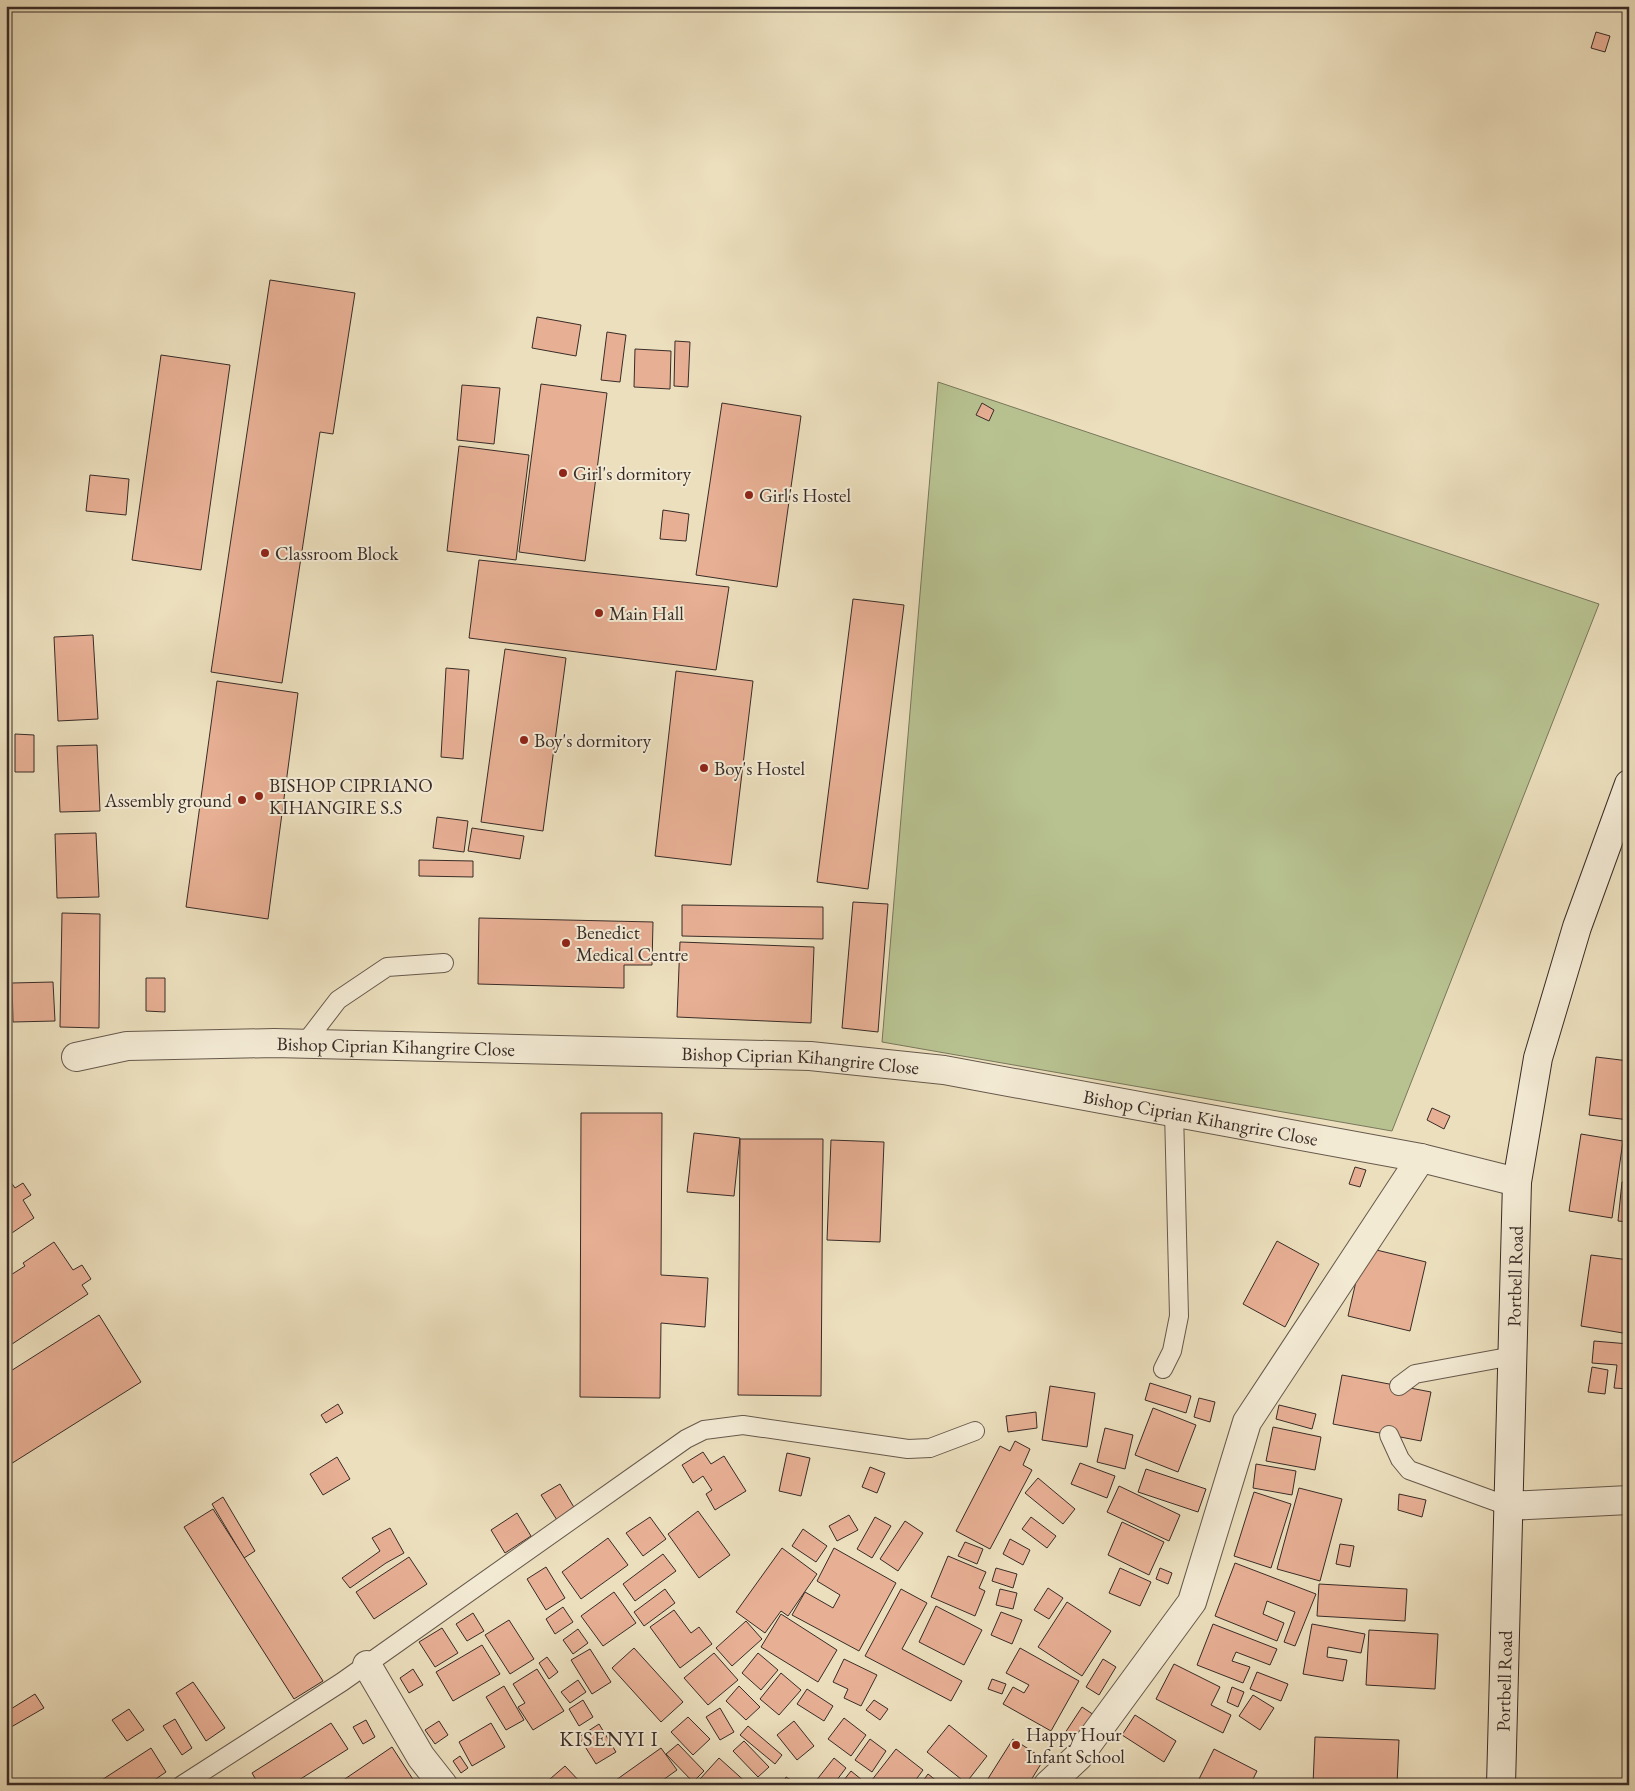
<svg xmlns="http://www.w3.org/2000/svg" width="1635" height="1791" font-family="'EB Garamond',serif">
	<rect width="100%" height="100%" fill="#ecdfbd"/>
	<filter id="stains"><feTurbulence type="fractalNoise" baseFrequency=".004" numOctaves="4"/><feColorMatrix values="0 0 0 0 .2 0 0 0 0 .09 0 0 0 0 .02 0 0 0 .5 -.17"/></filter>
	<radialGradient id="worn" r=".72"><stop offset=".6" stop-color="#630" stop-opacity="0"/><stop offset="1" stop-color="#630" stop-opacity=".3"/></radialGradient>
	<polygon fill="#b8c291" stroke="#78775c" points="938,382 1599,604 1392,1131 882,1042"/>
	<g fill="#e7af94" stroke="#392c27">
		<polygon points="1596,32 1610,36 1605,52 1591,48"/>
		<polygon points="270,280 355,293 333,434 320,432 282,683 211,672"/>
		<polygon points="537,317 581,325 576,356 532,348"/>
		<polygon points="607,332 626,335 620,382 601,380"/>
		<polygon points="675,341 690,342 688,387 674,386"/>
		<polygon points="635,349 671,351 670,389 634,387"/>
		<polygon points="161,355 230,365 201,570 132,560"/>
		<polygon points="541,384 607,393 585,561 519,552"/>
		<polygon points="462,385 500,388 494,444 457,440"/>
		<polygon points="722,403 801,416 777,587 696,575"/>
		<polygon points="982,403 994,410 989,421 976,415"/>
		<polygon points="459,446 529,455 516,560 447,551"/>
		<polygon points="90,475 129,479 126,515 86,511"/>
		<polygon points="663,510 689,514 686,541 660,539"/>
		<polygon points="479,560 729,587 716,670 469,638"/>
		<polygon points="853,599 904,605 868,889 817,882"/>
		<polygon points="93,635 98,719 58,721 54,637"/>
		<polygon points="505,649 566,658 543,831 481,822"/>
		<polygon points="446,668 469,670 463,759 441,757"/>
		<polygon points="676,671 753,681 731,865 655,856"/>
		<polygon points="217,681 298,693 268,919 186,907"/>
		<polygon points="15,734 34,735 34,772 15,772"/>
		<polygon points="97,745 100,811 60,812 57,746"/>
		<polygon points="437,817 468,821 464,852 433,848"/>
		<polygon points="472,828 524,836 520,859 468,851"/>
		<polygon points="96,833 99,897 57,898 55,834"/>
		<polygon points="419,860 473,861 473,877 419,876"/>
		<polygon points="853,902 888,904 878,1032 842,1028"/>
		<polygon points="682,905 823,907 823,939 682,936"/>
		<polygon points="62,913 100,914 99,1028 60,1027"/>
		<polygon points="479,918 653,922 652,965 624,965 624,988 478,984"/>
		<polygon points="680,942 814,947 811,1023 677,1017"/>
		<polygon points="146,978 165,978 165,1012 146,1011"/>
		<polygon points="53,982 55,1021 13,1022 12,983"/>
		<polygon points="1596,1057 1629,1061 1629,1120 1589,1115"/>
		<polygon points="1432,1108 1450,1116 1444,1129 1427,1120"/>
		<polygon points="581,1113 662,1113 661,1275 708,1278 705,1327 661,1323 660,1398 580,1397"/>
		<polygon points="694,1133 740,1138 734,1196 687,1192"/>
		<polygon points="1581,1134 1623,1141 1612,1218 1569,1211"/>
		<polygon points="740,1139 823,1139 821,1396 738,1395"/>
		<polygon points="831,1140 884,1142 880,1242 827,1240"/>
		<polygon points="1629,1144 1629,1178 1624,1177"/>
		<polygon points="1355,1167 1366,1170 1360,1187 1349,1184"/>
		<polygon points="6,1175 15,1188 23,1183 31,1195 23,1200 34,1218 6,1237"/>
		<polygon points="1622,1182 1629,1182 1629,1222 1618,1221"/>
		<polygon points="1277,1241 1319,1264 1285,1327 1243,1304"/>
		<polygon points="54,1242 73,1270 82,1265 91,1279 82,1285 88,1294 6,1348 6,1278 25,1266 23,1263"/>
		<polygon points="1364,1247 1426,1262 1410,1331 1348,1316"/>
		<polygon points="1591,1255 1629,1260 1629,1334 1581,1326"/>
		<polygon points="99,1315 141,1382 6,1467 6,1374"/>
		<polygon points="1594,1341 1629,1344 1629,1389 1614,1388 1617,1365 1592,1363"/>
		<polygon points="1592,1367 1608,1370 1605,1394 1588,1392"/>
		<polygon points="1342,1375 1431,1392 1421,1441 1333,1424"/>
		<polygon points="1150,1383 1191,1396 1186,1413 1145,1400"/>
		<polygon points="1050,1386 1095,1393 1087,1447 1042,1440"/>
		<polygon points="1199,1398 1215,1402 1210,1422 1194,1417"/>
		<polygon points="338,1404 343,1413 326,1423 321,1415"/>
		<polygon points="1279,1405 1316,1414 1312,1429 1276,1419"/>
		<polygon points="1153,1408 1196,1425 1178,1472 1135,1455"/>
		<polygon points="1036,1412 1037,1428 1008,1432 1006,1416"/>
		<polygon points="1273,1427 1321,1437 1315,1470 1266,1461"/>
		<polygon points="1105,1428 1133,1435 1125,1469 1097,1462"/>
		<polygon points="1015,1441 1030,1449 1023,1465 1032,1470 990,1549 956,1531 1000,1446 1010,1451"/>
		<polygon points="703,1452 711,1464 724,1456 746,1491 715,1510 706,1494 712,1490 703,1476 693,1483 682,1465"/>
		<polygon points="787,1453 810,1458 801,1496 779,1491"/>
		<polygon points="337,1457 350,1479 323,1495 310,1474"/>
		<polygon points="1080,1463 1115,1476 1107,1498 1071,1484"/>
		<polygon points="1256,1464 1296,1471 1292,1495 1253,1488"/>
		<polygon points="870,1467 885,1473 877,1493 862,1487"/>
		<polygon points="1146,1469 1206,1489 1198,1512 1138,1492"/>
		<polygon points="1038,1478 1075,1509 1063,1524 1025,1493"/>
		<polygon points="560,1484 575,1509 557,1520 541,1495"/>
		<polygon points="1119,1486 1180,1515 1169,1541 1107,1512"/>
		<polygon points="1299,1488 1342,1499 1320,1581 1277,1569"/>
		<polygon points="1254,1492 1291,1504 1271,1568 1234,1556"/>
		<polygon points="1399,1494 1426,1500 1422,1517 1398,1510"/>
		<polygon points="223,1497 255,1551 244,1558 212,1504"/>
		<polygon points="213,1509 323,1681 294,1699 184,1527"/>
		<polygon points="698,1511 730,1555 699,1578 668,1534"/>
		<polygon points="517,1513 531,1536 505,1553 491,1530"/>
		<polygon points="849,1515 858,1530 837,1541 829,1526"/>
		<polygon points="650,1517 666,1539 643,1556 626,1533"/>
		<polygon points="875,1517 891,1526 872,1558 857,1549"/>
		<polygon points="1031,1517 1056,1536 1047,1548 1022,1529"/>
		<polygon points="905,1521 923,1533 898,1571 880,1559"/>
		<polygon points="1122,1522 1164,1542 1149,1575 1108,1555"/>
		<polygon points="390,1528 404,1553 386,1563 350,1588 342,1578 380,1551 372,1538"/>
		<polygon points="803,1529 827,1546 816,1562 792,1546"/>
		<polygon points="608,1538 628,1565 581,1599 562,1572"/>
		<polygon points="1010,1539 1030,1550 1023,1565 1003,1554"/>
		<polygon points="965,1542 983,1549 977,1564 958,1556"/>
		<polygon points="1340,1544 1354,1546 1350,1567 1336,1564"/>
		<polygon points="782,1548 817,1574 788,1616 781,1611 765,1633 736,1612"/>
		<polygon points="834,1548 896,1583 859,1651 792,1615 805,1592 833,1608 840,1595 817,1581"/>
		<polygon points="663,1554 676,1571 635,1601 623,1584"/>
		<polygon points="948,1556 986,1572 979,1588 985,1591 975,1616 931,1597"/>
		<polygon points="409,1557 427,1584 374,1619 356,1592"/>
		<polygon points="1235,1563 1316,1594 1295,1646 1284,1642 1295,1612 1267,1601 1263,1614 1284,1623 1277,1641 1215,1616"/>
		<polygon points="546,1567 565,1598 546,1610 527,1579"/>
		<polygon points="996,1568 1017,1574 1013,1588 992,1581"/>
		<polygon points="1120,1568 1151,1582 1140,1606 1109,1593"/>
		<polygon points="1160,1568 1172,1573 1168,1584 1156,1579"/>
		<polygon points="1319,1584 1407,1589 1405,1621 1317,1616"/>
		<polygon points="1048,1588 1063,1598 1049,1619 1034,1610"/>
		<polygon points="665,1589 675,1603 644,1626 634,1612"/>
		<polygon points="901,1589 927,1603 902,1649 962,1681 951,1701 865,1656"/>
		<polygon points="1000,1589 1017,1593 1013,1609 996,1605"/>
		<polygon points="614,1592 636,1623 603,1646 581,1616"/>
		<polygon points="1067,1602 1111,1631 1082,1676 1038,1647"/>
		<polygon points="936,1606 982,1630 964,1665 919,1642"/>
		<polygon points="563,1607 573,1622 555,1634 546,1619"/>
		<polygon points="674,1610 691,1633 699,1627 712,1644 680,1668 650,1627"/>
		<polygon points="1001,1612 1022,1620 1012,1644 991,1635"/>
		<polygon points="473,1613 484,1631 467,1641 456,1624"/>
		<polygon points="781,1614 837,1650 818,1682 761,1647"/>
		<polygon points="509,1620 534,1659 510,1674 485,1635"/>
		<polygon points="746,1621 762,1639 732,1666 716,1648"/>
		<polygon points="1213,1624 1277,1649 1270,1665 1236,1652 1232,1661 1250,1667 1243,1683 1197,1665"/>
		<polygon points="1312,1624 1365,1634 1361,1653 1328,1647 1327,1657 1347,1660 1343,1681 1303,1674"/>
		<polygon points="442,1628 458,1653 435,1667 419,1642"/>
		<polygon points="578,1629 588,1643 573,1654 563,1640"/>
		<polygon points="1369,1630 1438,1634 1435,1689 1366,1685"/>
		<polygon points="482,1645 500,1674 453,1701 436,1672"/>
		<polygon points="634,1648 683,1702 661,1722 612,1668"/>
		<polygon points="1020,1648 1079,1681 1051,1731 1003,1704 1013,1687 1024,1693 1029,1685 1006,1673"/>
		<polygon points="590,1649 611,1682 592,1694 571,1660"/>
		<polygon points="714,1653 738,1680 708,1705 684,1678"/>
		<polygon points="758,1653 778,1670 761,1690 742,1673"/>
		<polygon points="547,1657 558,1672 549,1679 539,1663"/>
		<polygon points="844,1659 877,1675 861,1706 844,1698 848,1689 833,1682"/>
		<polygon points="1103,1659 1116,1667 1099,1695 1086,1687"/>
		<polygon points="1174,1664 1220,1687 1211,1705 1231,1715 1223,1733 1156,1699"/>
		<polygon points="413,1669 423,1685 409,1693 400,1678"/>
		<polygon points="537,1669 564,1711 533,1730 518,1707 525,1703 513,1684"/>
		<polygon points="1257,1672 1288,1684 1281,1701 1250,1689"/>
		<polygon points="781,1673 801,1690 779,1715 760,1699"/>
		<polygon points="992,1679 1006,1684 1002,1694 988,1689"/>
		<polygon points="578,1680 586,1692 570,1703 561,1692"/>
		<polygon points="193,1682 225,1728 206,1741 176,1693"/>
		<polygon points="504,1686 524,1720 506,1730 486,1697"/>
		<polygon points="739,1686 760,1707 746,1720 726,1701"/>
		<polygon points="1232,1687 1244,1692 1238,1707 1227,1702"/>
		<polygon points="807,1689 833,1706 824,1721 797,1704"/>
		<polygon points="35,1694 44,1708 6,1730 6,1712"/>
		<polygon points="1253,1695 1274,1708 1260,1730 1239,1716"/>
		<polygon points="583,1700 593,1717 579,1726 569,1709"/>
		<polygon points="874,1700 888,1709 880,1720 866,1710"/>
		<polygon points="1082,1707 1094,1715 1077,1741 1065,1733"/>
		<polygon points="720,1708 734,1732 720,1740 706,1717"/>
		<polygon points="129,1709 144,1730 127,1741 112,1720"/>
		<polygon points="1135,1715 1176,1741 1164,1762 1122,1735"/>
		<polygon points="688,1717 710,1739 693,1755 671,1732"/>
		<polygon points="844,1718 866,1735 851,1756 828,1739"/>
		<polygon points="175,1719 192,1748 182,1755 163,1726"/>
		<polygon points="366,1720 375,1737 363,1744 353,1727"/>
		<polygon points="439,1721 448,1735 435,1744 425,1730"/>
		<polygon points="794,1721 814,1746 797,1760 777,1735"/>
		<polygon points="331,1723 348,1749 291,1785 259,1785 252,1773"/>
		<polygon points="491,1723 505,1747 472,1766 459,1742"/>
		<polygon points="599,1724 616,1752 596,1764 579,1737"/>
		<polygon points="949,1725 987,1756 966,1783 927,1752"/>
		<polygon points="748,1726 782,1755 775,1764 740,1735"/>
		<polygon points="1315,1737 1399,1740 1397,1785 1313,1785"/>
		<polygon points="870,1739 886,1751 872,1772 855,1760"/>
		<polygon points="1013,1739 1044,1759 1028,1785 984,1785"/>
		<polygon points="744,1741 769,1767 758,1777 733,1751"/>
		<polygon points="678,1744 704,1771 693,1782 666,1754"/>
		<polygon points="392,1747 416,1784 336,1785"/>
		<polygon points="151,1748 166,1772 147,1785 94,1785"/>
		<polygon points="661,1748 677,1770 656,1785 609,1785"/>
		<polygon points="896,1749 923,1770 912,1785 868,1785"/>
		<polygon points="1214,1749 1257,1771 1250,1785 1210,1785 1199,1779"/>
		<polygon points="460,1756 468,1768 461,1773 453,1761"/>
		<polygon points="719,1758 749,1785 706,1785 700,1779"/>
		<polygon points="834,1758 846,1768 833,1785 819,1785 815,1782"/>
		<polygon points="565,1766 583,1785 543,1785"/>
		<polygon points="851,1771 867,1784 866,1785 840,1785"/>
		<polygon points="928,1774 942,1785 920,1785"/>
		<polygon points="786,1777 799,1785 782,1785"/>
	</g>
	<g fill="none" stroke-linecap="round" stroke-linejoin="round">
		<g stroke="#66594c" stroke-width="20">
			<g id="lane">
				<polyline points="305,1043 338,1000 387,967 444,963"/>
				<polyline points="1163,1369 1172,1351 1179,1316 1174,1111"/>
				<polyline points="1399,1386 1415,1374 1513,1356"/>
				<polyline points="1389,1435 1400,1459 1409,1470 1508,1506"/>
				<polyline points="182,1785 342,1682 686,1439 704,1430 743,1425 908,1449 930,1448 975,1431"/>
			</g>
		</g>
		<g stroke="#66594c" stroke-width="30">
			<g id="street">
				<path id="s1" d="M76 1057 127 1046 274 1043 810 1056 944 1070 1421 1158 1517 1182"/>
				<polyline points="1508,1506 1629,1500"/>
				<polyline points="367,1665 421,1757 443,1785"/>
				<polyline points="1048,1785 1079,1756 1192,1602 1247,1422 1421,1158"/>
			</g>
		</g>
		<g stroke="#392c27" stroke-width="30">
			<g id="secondary">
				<path id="s2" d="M1501 1785 1517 1182 1538 1058 1577 927 1629 784"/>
			</g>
		</g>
		<use href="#lane" stroke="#f3ead4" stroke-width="18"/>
		<use href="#street" stroke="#f3ead4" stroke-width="28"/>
		<use href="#secondary" stroke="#f3ead4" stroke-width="28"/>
	</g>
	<g fill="#8f2418" stroke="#f3ead4" stroke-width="2">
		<circle cx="563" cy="473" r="5"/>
		<circle cx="749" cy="495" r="5"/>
		<circle cx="265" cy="553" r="5"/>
		<circle cx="599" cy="613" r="5"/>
		<circle cx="524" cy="740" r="5"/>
		<circle cx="704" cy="768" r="5"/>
		<circle cx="259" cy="796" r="5"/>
		<circle cx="242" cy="800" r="5"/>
		<circle cx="566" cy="943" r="5"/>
		<circle cx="1016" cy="1745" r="5"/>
	</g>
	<g text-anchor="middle" stroke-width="4" stroke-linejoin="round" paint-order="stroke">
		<g font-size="19" fill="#392c27" stroke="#f3ead4" text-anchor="start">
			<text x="573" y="480">Girl's dormitory</text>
			<text x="759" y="502">Girl's Hostel</text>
			<text x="275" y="560">Classroom Block</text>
			<text x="609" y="620">Main Hall</text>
			<text x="534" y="747">Boy's dormitory</text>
			<text x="714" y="775">Boy's Hostel</text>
			<text x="269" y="792">BISHOP CIPRIANO<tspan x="269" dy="22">KIHANGIRE S.S</tspan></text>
			<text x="232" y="807" text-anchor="end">Assembly ground</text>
			<text x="576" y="939">Benedict<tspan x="576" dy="22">Medical Centre</tspan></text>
			<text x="1026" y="1741">Happy Hour<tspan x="1026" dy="22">Infant School</tspan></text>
		</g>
		<g font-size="19" fill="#392c27" stroke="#f3ead4">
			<text dy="7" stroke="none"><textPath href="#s1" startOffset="321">Bishop Ciprian Kihangrire Close</textPath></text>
			<text dy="7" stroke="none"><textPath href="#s1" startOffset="726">Bishop Ciprian Kihangrire Close</textPath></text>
			<text dy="7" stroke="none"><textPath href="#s1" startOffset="1131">Bishop Ciprian Kihangrire Close</textPath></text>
			<text dy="7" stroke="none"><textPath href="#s2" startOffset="509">Portbell Road</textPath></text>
			<text dy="7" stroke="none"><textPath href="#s2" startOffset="104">Portbell Road</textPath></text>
		</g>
		<g font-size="21" letter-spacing="1" fill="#392c27" stroke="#f3ead4">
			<text x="609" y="1746">KISENYI I</text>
		</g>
	</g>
	<rect width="1635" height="1791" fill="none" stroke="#ecdfbd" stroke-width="25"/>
	<rect x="8" y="8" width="1620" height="1776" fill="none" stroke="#392c27" stroke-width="2.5"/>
	<rect x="12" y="12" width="1610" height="1766" fill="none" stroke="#392c27"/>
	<rect width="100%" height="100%" filter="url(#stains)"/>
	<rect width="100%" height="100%" fill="url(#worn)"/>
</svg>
